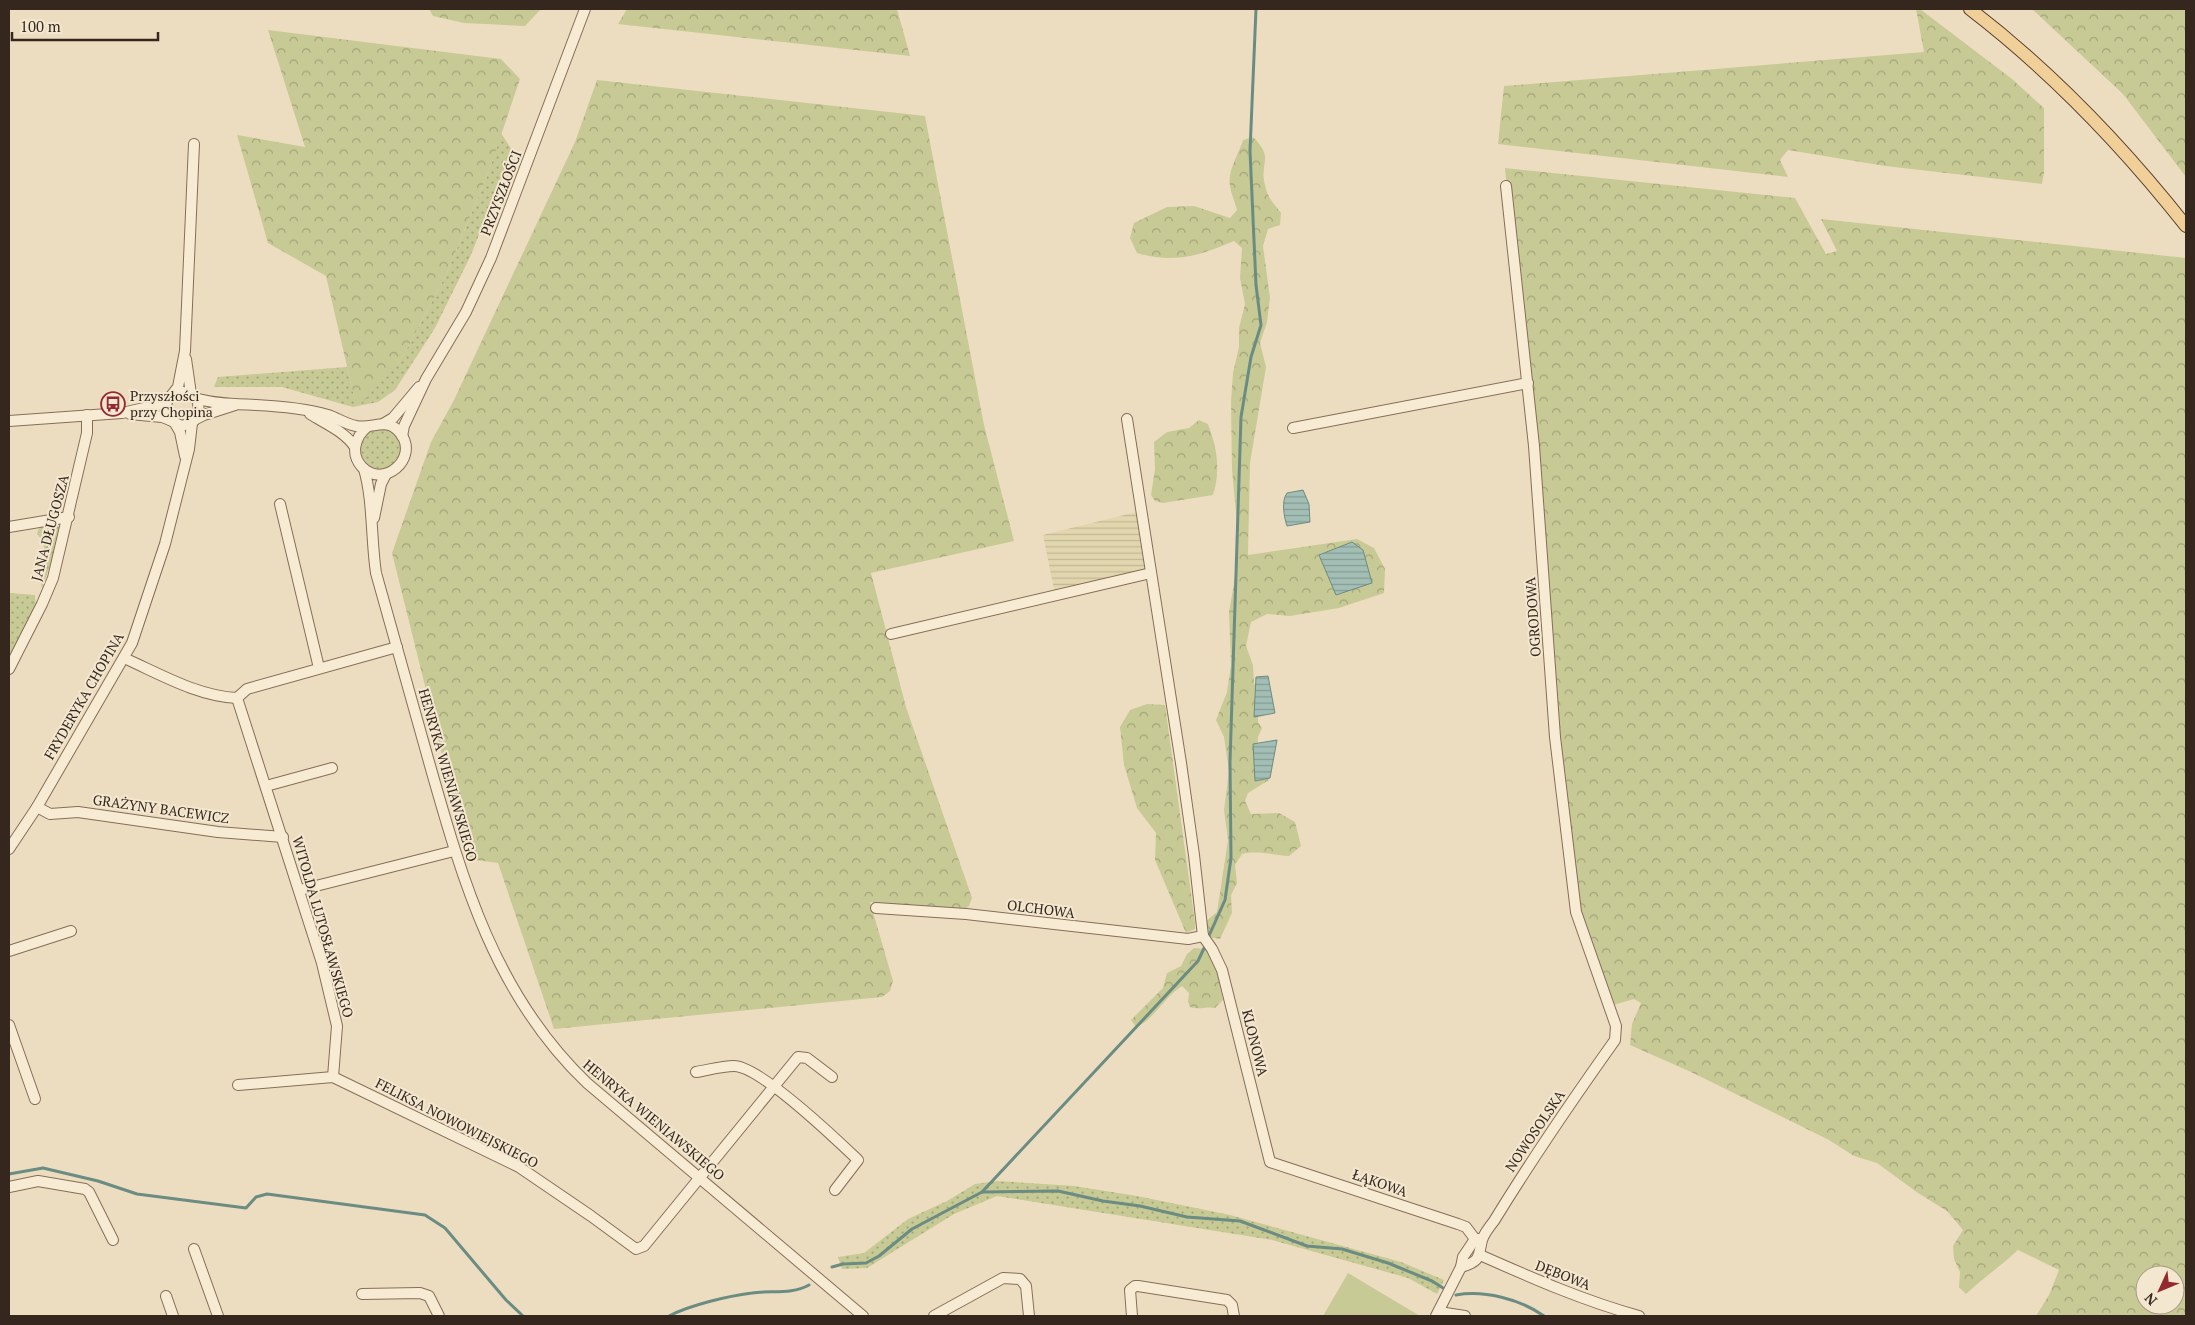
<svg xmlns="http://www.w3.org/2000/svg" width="2195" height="1325" font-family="'PT Serif',serif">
	<defs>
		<pattern id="farmland-rules" width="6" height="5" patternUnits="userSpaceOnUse" patternTransform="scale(1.25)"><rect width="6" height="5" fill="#e2d6ae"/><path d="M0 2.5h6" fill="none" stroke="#c2b895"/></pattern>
		<pattern id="grass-dots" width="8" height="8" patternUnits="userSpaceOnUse" patternTransform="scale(1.25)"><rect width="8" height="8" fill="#c7ca95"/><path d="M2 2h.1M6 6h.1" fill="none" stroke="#a2a479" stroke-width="1.8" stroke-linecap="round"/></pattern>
		<pattern id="forest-crowns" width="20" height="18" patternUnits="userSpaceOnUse" patternTransform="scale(1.25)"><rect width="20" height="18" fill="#c7ca95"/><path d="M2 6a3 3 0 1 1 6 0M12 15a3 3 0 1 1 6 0" fill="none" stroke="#a2a479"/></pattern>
		<pattern id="water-rules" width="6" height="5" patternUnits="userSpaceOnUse" patternTransform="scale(1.25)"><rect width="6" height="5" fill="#a3bfb5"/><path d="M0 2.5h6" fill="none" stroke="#869b93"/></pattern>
	</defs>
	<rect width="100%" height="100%" fill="#edddc0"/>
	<polygon fill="url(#farmland-rules)" points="1136,512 1137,517 1140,519 1146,578 1056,599 1043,535"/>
	<g fill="url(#grass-dots)">
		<polygon points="501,133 512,150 471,255 435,328 395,390 378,402 353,407 282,387 214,387 218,377 347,367 356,404 403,356 445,277 489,171"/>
		<circle cx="381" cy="449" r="20"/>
		<path d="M53 522 59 527 62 533 42 588 39 572 46 563 43 541 37 534C39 525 44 523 53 522Z"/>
		<polygon points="9,593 35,595 36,611 9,659"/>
		<polygon points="997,1181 1074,1186 1137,1196 1230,1215 1401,1262 1444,1280 1437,1294 1408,1278 1272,1240 997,1196 954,1214 867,1268 842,1269 838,1257 864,1253 908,1219 947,1201 975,1184"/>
	</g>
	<g fill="url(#forest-crowns)" fill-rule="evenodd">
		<polygon points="429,9 541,9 525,26 464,23 433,16"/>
		<polygon points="627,9 897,9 910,56 618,24"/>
		<polygon points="1916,9 1920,9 2012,79 2044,108 2044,173 2042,184 1885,166 1788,150 1780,160 1788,177 1498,144 1504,86 1924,52"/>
		<polygon points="2032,9 2186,9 2186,177 2123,94"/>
		<polygon points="268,30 501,59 520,79 489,171 445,277 403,356 364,401 356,405 326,276 268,243 237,135 305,147"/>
		<polygon points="597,80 925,116 984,425 1014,541 871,573 906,707 972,898 969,906 964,910 870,902 893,981 890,991 882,997 554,1029 498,863 468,859 392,553 431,442 454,400 575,142"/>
		<path d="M1253 137C1275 159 1259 162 1265 185 1267 197 1274 204 1281 213L1280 225 1268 229 1263 246 1270 298 1267 322 1260 343 1266 367 1250 463 1248 555 1357 539 1374 548 1385 569 1384 593 1339 608 1290 616 1267 614 1251 622 1246 646 1253 665 1254 683 1260 697 1258 706V722L1262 728 1258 737 1257 768 1269 780 1248 793 1245 801 1251 814 1279 813 1295 822 1301 846 1289 856C1273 855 1258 850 1242 854L1235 865 1237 883 1231 895 1232 913 1220 939 1208 937 1204 923 1217 912 1228 840 1224 810 1229 771 1224 737 1216 720 1227 692 1231 665 1229 612 1237 566V523L1232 470 1231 401 1233 373 1239 347V328L1245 304 1240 278 1242 248 1234 241C1199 256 1174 264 1137 253L1130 238 1134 223 1167 207 1194 206 1230 218 1237 210C1235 202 1231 194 1230 186 1227 171 1239 154 1243 140Z"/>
		<path d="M1505 168 1795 198 1826 254 1837 251 1821 219 2186 258V1316H2036L2049 1295 2059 1270 2018 1250C2001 1266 1983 1278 1966 1294L1959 1287 1960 1272 1954 1259 1953 1246 1963 1230 1947 1211 1918 1193 1877 1163 1854 1156 1829 1140 1691 1072 1630 1045 1632 1024 1641 1003 1634 999 1613 1005 1579 913 1558 737ZM2145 1275H2175V1305H2145Z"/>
		<path d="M1199 420 1208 424C1217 447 1221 471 1213 495L1163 503 1155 501 1151 495 1155 469 1154 442 1167 432 1189 428Z"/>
		<polygon points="1147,704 1165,705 1195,923 1195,929 1186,933 1155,860 1156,833 1137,808 1124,765 1120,727 1130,710"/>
		<path d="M1194 948 1205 949 1213 956 1223 1000 1215 1008C1207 1006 1198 1010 1190 1007L1188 1002 1189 993 1182 986C1164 997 1154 1020 1136 1027L1131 1020 1163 988 1167 973 1181 966 1187 954Z"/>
	</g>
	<polygon fill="#c7ca95" points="1348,1273 1420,1316 1323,1316"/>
	<g fill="url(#water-rules)" stroke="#6b8c82">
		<path d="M1303 490 1309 504 1310 522 1287 526C1284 517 1281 501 1287 493Z"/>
		<polygon points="1352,542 1363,550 1372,583 1336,595 1319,555"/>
		<polygon points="1268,676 1275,713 1254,717 1256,677"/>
		<polygon points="1277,740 1270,778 1255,781 1253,744"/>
	</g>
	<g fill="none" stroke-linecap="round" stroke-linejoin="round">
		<g stroke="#6b8c82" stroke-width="3">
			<polyline points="1208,938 1225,900 1231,858 1230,762 1241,417 1251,357 1261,325 1256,285 1250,151 1256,9"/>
			<polyline points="9,1174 43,1168 98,1181 137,1194 246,1208 256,1197 267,1194 425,1215 445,1228 506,1300 523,1316"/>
			<polyline points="982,1192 1198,961 1206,944"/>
			<polyline points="832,1267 843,1264 866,1263 879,1256 912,1229 982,1192 1058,1191 1103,1201 1140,1206 1187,1217 1240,1221 1307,1246 1342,1249 1388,1263 1432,1281 1443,1288"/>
			<path d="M1456 1295C1484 1290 1520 1299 1544 1316"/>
			<path d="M669 1316C690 1305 728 1296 752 1293 772 1290 791 1295 809 1285"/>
		</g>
		<g stroke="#856e59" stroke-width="12">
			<g id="minor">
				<polyline points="186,359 191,394"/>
				<path d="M174 394C184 390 192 392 198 402L199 415 192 423 181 426 170 420 166 407 167 401 178 387 185 351 194 144"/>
				<path d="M195 398C214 404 236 404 256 405 277 406 307 409 328 415 337 418 346 424 356 426 373 430 387 415 401 434 419 459 383 489 362 467 350 454 355 437 367 427"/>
				<polyline points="130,414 162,417 170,420"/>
				<path d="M310 414C326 424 344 431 355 447"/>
				<polyline points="196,419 204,415 235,405"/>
				<polyline points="1127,419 1181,763 1194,855 1203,936"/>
				<polyline points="9,421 122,413 162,404 167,401"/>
				<polyline points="383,424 393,418 419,387"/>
				<polyline points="176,425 180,432 185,456"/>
				<polyline points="1293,428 1528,383"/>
				<polyline points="402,436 404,426 426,379 466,312 491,258 585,9"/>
				<path d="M364 469C373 499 371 540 376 573 394 636 411 699 429 762 463 882 495 995 587 1083L863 1316"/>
				<polyline points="280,504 319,668"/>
				<polyline points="374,518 381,484 386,474"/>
				<polyline points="9,527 69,517"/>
				<polyline points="891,634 1151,573"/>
				<path d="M124 658C160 674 197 696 237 698L247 689 397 647"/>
				<polyline points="9,669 42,604 53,578 87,433 87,415"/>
				<polyline points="237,698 322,963 337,1026 333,1077"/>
				<polyline points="266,786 332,768"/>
				<polyline points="37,807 50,814 78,812 218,832 283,837"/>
				<polyline points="9,849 37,807 132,643 165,544 189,449 192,423"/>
				<polyline points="300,890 454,851"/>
				<polyline points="876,908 966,914 1188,939 1203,936"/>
				<polyline points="1203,936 1212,949 1222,970 1270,1162 1458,1224 1466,1227 1475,1239"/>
				<polyline points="9,951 71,931"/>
				<polyline points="9,1025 35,1099"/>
				<path d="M696 1072C708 1070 722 1066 734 1066 760 1066 837 1140 858 1160L835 1190"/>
				<polyline points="238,1085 333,1077 519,1167 591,1216 636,1249 644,1246 798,1057 807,1058 832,1077"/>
				<polyline points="9,1187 38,1181 85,1189 89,1192 113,1240"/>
				<polyline points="194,1249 218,1316"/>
				<path d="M1480 1255C1532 1278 1584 1301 1639 1316"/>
				<path d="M1461 1267C1481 1261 1478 1257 1482 1240 1484 1234 1490 1226 1494 1221 1532 1159 1573 1099 1615 1040L1616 1026 1576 912 1555 737 1534 446 1506 186"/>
				<polyline points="362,1294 420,1293 429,1296 439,1316"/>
				<polyline points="166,1296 173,1316"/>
				<polyline points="1439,1312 1465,1316"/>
				<polyline points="934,1316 1003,1278 1020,1279 1026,1286 1029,1316"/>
				<polyline points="1132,1316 1130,1290 1135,1286 1138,1286 1227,1300 1232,1305 1234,1316"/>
				<polyline points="1436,1316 1461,1267 1463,1257 1475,1239 1480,1239"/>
			</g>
		</g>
		<g stroke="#533c2d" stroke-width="14">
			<path id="major" d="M1970 9C2052 72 2122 145 2186 226"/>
		</g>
		<use href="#minor" stroke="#f8ebd3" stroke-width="10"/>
		<use href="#major" stroke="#f0cf98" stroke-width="12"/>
	</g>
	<defs>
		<g id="bus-ring" transform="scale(1.25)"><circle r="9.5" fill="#f4e7d0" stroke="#932a32" stroke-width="1.5"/><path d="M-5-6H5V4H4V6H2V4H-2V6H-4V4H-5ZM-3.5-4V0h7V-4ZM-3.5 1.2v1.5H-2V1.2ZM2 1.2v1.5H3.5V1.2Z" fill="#932a32"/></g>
	</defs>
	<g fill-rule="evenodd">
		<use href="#bus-ring" x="113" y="404"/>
	</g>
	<g text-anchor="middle" stroke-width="4" stroke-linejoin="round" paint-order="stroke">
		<g font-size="14" fill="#35271d" stroke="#f4e7d0">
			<text transform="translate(501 193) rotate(-69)" y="5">PRZYSZŁOŚCI</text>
			<text transform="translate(50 528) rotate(-75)" y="5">JANA DŁUGOSZA</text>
			<text transform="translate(1533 617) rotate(-94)" y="5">OGRODOWA</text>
			<text transform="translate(84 696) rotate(-60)" y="5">FRYDERYKA CHOPINA</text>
			<text transform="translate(448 775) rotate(74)" y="5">HENRYKA WIENIAWSKIEGO</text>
			<text transform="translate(161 809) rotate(8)" y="5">GRAŻYNY BACEWICZ</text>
			<text transform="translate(1041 909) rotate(7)" y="5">OLCHOWA</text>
			<text transform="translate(323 927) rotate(74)" y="5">WITOLDA LUTOSŁAWSKIEGO</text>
			<text transform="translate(1255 1043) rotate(76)" y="5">KLONOWA</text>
			<text transform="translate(654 1120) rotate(40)" y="5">HENRYKA WIENIAWSKIEGO</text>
			<text transform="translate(457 1123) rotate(27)" y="5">FELIKSA NOWOWIEJSKIEGO</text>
			<text transform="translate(1535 1131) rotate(-56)" y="5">NOWOSOLSKA</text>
			<text transform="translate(1380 1183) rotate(19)" y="5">ŁĄKOWA</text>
			<text transform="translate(1563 1275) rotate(21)" y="5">DĘBOWA</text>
		</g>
		<g font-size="14" fill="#35271d" stroke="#f4e7d0" text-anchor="start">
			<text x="130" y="401">Przyszłości<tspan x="130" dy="16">przy Chopina</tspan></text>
		</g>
	</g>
	<rect width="2195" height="1325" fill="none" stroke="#35271d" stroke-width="20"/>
	<g transform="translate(2160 1290) rotate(226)"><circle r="24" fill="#f4e7d0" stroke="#a89a88"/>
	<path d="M0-4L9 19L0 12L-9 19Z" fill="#932a32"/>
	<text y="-8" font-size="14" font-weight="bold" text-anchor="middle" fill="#35271d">N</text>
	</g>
	<path d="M12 32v8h146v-8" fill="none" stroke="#35271d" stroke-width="2.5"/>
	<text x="20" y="32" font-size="15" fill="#35271d" stroke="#f4e7d0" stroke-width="4" paint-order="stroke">100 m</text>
</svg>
